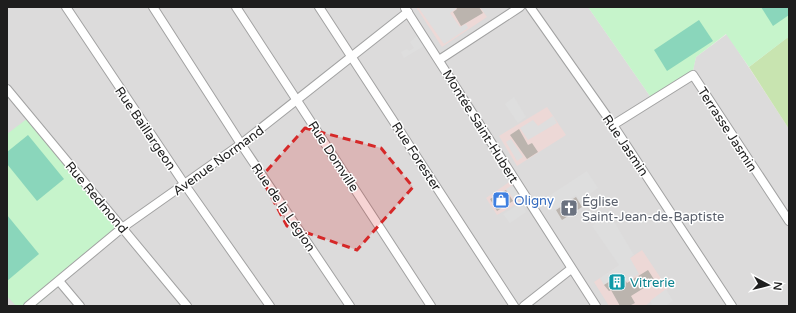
<svg xmlns="http://www.w3.org/2000/svg" width="796" height="313" font-family="'Varela Round',sans-serif">
	<rect width="100%" height="100%" fill="#eeebe5"/>
	<polygon fill="#dcdbdb" points="7,7 588,7 652,99 692,75 696,57 727,34 789,129 789,306 7,306"/>
	<g fill="#edd8d6">
		<polygon points="416,7 480,7 487,17 442,47"/>
		<polygon points="547,107 566,135 517,166 499,136"/>
		<polygon points="512,180 523,200 497,215 486,198"/>
		<polygon points="642,250 668,289 645,306 609,306 594,282"/>
	</g>
	<polygon fill="#c8e4b0" points="788,37 789,39 789,129 749,67"/>
	<g fill="#c6f4cb">
		<polygon points="588,7 789,7 789,39 787,38 749,67 726,34 696,57 692,75 652,99"/>
		<polygon points="32,115 125,229 36,306 16,306 7,296 7,134"/>
	</g>
	<g fill="#8ad6bb">
		<polygon points="761,7 789,7 789,15 773,26"/>
		<polygon points="699,20 713,41 667,71 654,50"/>
		<polygon points="28,135 64,179 37,201 7,164 7,152"/>
		<polygon points="7,215 39,254 7,281"/>
	</g>
	<g fill="#dedede">
		<polygon points="418,7 455,7 456,9 450,13 460,27 466,24 468,28 444,44"/>
		<polygon points="417,36 424,46 404,58 401,52 407,49 409,51 414,48 410,42"/>
		<polygon points="514,97 526,117 518,123 505,104"/>
		<polygon points="553,116 557,123 528,140 520,128 533,120 538,126"/>
		<polygon points="511,139 523,157 517,161 506,142"/>
		<polygon points="587,171 598,188 590,194 593,200 583,206 576,195 552,211 544,199"/>
		<polygon points="513,185 522,198 516,202 506,189"/>
		<polygon points="521,203 526,212 510,223 503,214"/>
		<polygon points="609,213 634,255 630,258 639,274 626,282 621,274 604,285 600,278 619,265 592,226"/>
		<polygon points="666,289 673,301 665,306 650,306 652,304 650,301"/>
	</g>
	<g fill="#bbb4ae">
		<polygon points="456,7 479,7 483,13 461,26 453,12 457,9"/>
		<polygon points="519,129 528,145 532,143 538,152 527,159 510,135"/>
		<polygon points="506,190 513,201 497,211 490,199"/>
		<polygon points="576,197 582,207 562,220 556,210"/>
		<polygon points="648,270 655,281 631,296 635,303 629,306 620,306 611,290 609,291 604,285 621,274 627,283"/>
	</g>
	<g fill="none" stroke-linecap="round" stroke-linejoin="round">
		<g stroke="#a2a2a2" stroke-width="10">
			<g id="minor">
				<polyline points="66,7 185,185 270,306"/>
				<polyline points="153,7 241,144 350,306"/>
				<polyline points="236,7 431,306"/>
				<polyline points="319,7 514,306"/>
				<polyline points="530,7 613,125 732,306"/>
				<polyline points="405,8 596,306"/>
				<polyline points="439,60 520,7"/>
				<polyline points="7,89 187,306"/>
				<polyline points="613,125 693,75 789,221"/>
				<polyline points="59,281 80,306"/>
				<polyline points="28,306 122,228 241,144 408,12"/>
				<polyline points="524,306 571,269"/>
			</g>
		</g>
		<use href="#minor" stroke="#fff" stroke-width="8"/>
	</g>
	<path fill="#d62828" fill-opacity="0.2" stroke="#d62828" stroke-width="3" stroke-dasharray="8 5" stroke-linejoin="round" d="M305 128 381 148 413 187 357 250 287 226 261 177Z"/>
	<defs>
		<g id="shop-square" transform="scale(0.9)"><rect x="-9" y="-9" width="18" height="18" rx="4" fill="#3f7fe0" stroke="#fff"/><path d="M-5-2.5h2.3a2.7 3.5 0 0 1 5.4 0H5L5.5 6h-11ZM-1.5-2.5h3a1.5 2.3 0 0 0-3 0Z" fill="#fff"/></g>
		<g id="church-square" transform="scale(0.9)"><rect x="-9" y="-9" width="18" height="18" rx="4" fill="#6b7280" stroke="#fff"/><path d="M-1.2-6h2.4v3.5h3.3v2.4h-3.3V6h-2.4V-.1h-3.3v-2.4h3.3Z" fill="#fff"/></g>
		<g id="building-square" transform="scale(0.9)"><rect x="-9" y="-9" width="18" height="18" rx="4" fill="#0f9aa8" stroke="#fff"/><path d="M-4-6H4V6H1V3H-1V6H-4ZM-2.5-4.3h1.7v1.8h-1.7ZM.8-4.3h1.7v1.8H.8ZM-2.5-1h1.7V.8h-1.7ZM.8-1h1.7V.8H.8Z" fill="#fff"/></g>
	</defs>
	<g fill-rule="evenodd">
		<use href="#shop-square" x="501" y="200"/>
		<use href="#church-square" x="569" y="208"/>
		<use href="#building-square" x="617" y="282"/>
	</g>
	<g text-anchor="middle" stroke-width="3" stroke-linejoin="round" paint-order="stroke">
		<g font-size="13" fill="#1e1e1e" stroke="#fff">
			<text transform="translate(481 126) rotate(58)" y="5">Montée Saint-Hubert</text>
			<text transform="translate(146 128) rotate(56)" y="5">Rue Baillargeon</text>
			<text transform="translate(728 129) rotate(57)" y="5">Terrasse Jasmin</text>
			<text transform="translate(626 145) rotate(56)" y="5">Rue Jasmin</text>
			<text transform="translate(334 156) rotate(57)" y="5">Rue Domville</text>
			<text transform="translate(417 156) rotate(57)" y="5">Rue Forester</text>
			<text transform="translate(218 160) rotate(-36)" y="5">Avenue Normand</text>
			<text transform="translate(97 197) rotate(50)" y="5">Rue Redmond</text>
			<text transform="translate(284 207) rotate(56)" y="5">Rue de la Légion</text>
		</g>
		<g font-size="13" fill="#366cbe" stroke="#fff" text-anchor="start">
			<text x="514" y="205">Oligny</text>
		</g>
		<g font-size="13" fill="#5b616d" stroke="#fff" text-anchor="start">
			<text x="582" y="206">Église<tspan x="582" dy="15">Saint-Jean-de-Baptiste</tspan></text>
		</g>
		<g font-size="13" fill="#0d838f" stroke="#fff" text-anchor="start">
			<text x="630" y="287">Vitrerie</text>
		</g>
	</g>
	<rect width="796" height="313" fill="none" stroke="#1e1e1e" stroke-width="16"/>
	<g transform="translate(768 285) rotate(97)" stroke="#ffffff" stroke-width="3" paint-order="stroke">
	<path d="M0-3L7 15L0 10L-7 15Z" fill="#1e1e1e"/>
	<text y="-6" font-size="11" font-weight="bold" text-anchor="middle" fill="#1e1e1e">N</text>
	</g>
</svg>
